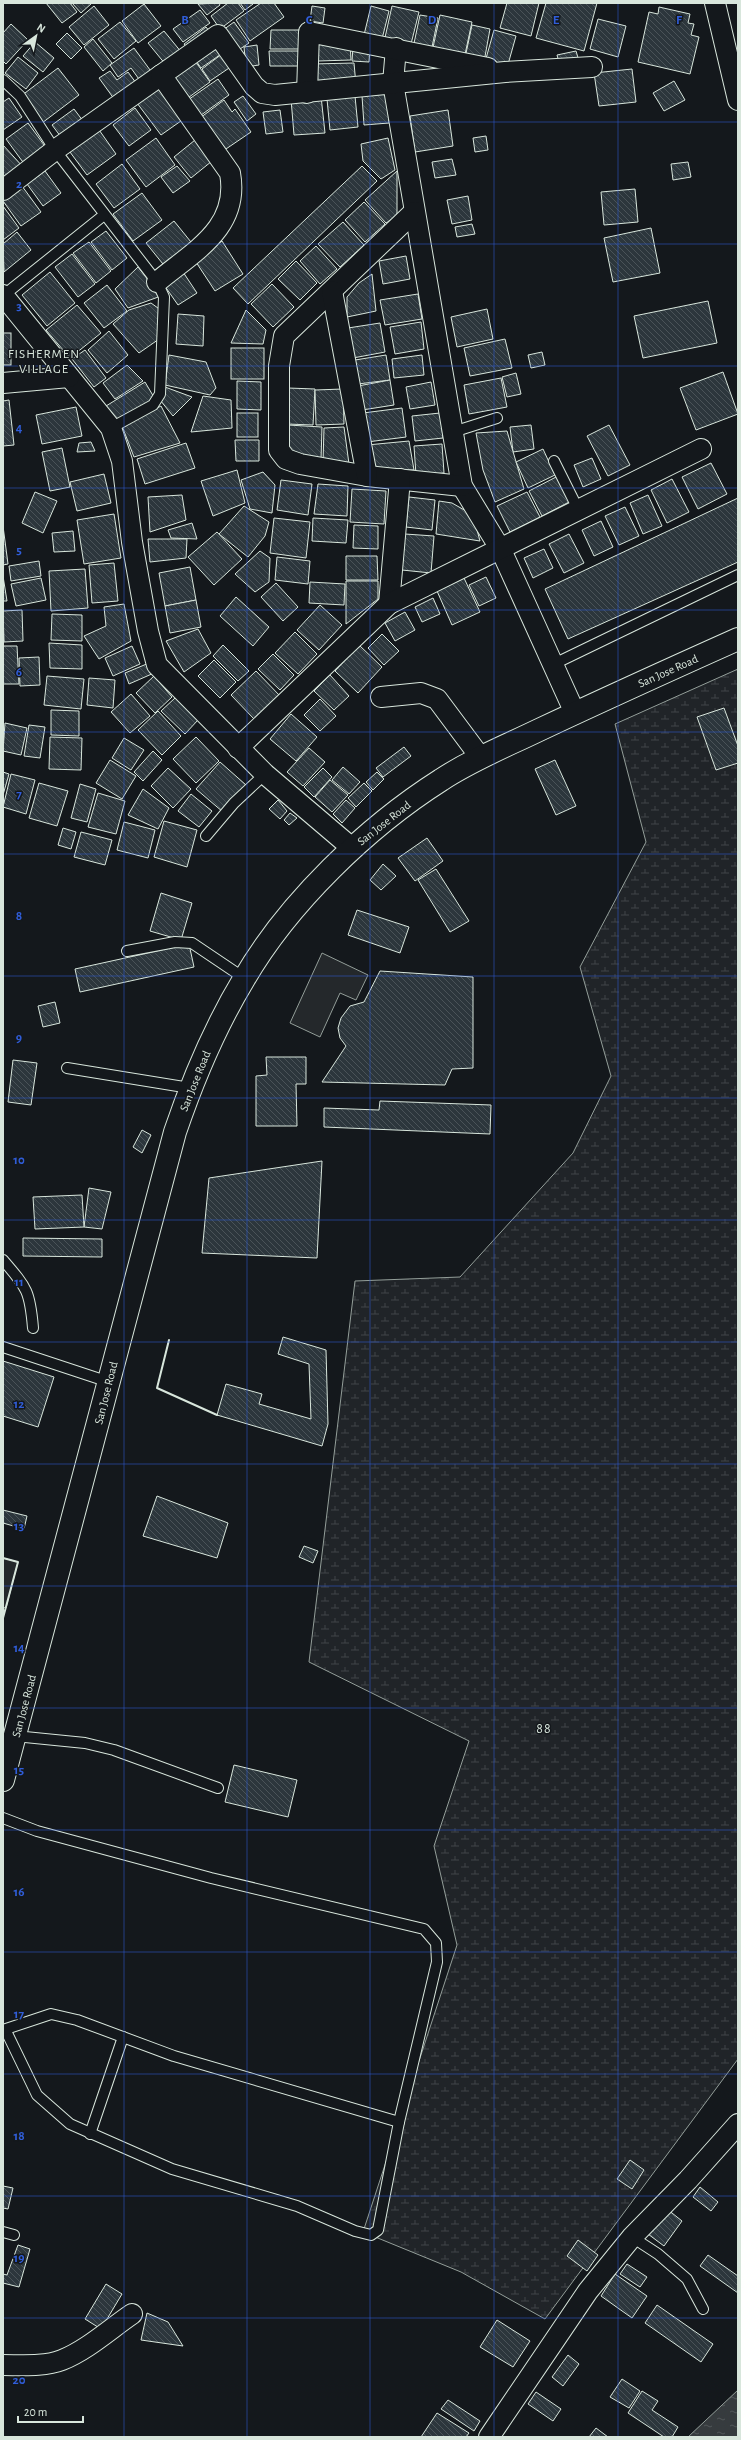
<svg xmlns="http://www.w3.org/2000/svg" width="741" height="2440" font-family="'Alegreya Sans',sans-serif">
	<defs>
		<pattern id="wetland-marsh" width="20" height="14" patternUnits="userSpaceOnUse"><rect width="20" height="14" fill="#202428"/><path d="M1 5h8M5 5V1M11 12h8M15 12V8" fill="none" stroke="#404447"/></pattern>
		<pattern id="water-ripples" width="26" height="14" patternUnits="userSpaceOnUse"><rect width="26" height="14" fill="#363b3e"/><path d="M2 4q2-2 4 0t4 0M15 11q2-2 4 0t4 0" fill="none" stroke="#525759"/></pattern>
		<pattern id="building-back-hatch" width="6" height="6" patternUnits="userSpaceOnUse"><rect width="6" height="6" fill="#2c363c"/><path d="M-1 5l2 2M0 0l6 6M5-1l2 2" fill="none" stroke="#4a5358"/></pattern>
	</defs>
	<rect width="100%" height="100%" fill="#14181c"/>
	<polygon fill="url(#wetland-marsh)" stroke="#939e99" points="738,669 738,2059 545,2319 461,2272 363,2232 457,1945 434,1846 469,1741 309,1662 355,1281 460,1277 573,1153 611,1076 580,967 646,842 615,724"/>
	<g fill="#24282b" stroke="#939e99">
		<polygon points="322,953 368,975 356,1000 340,993 320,1037 290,1023"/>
		<polygon points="3,1558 18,1562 6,1608 3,1607"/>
	</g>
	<polygon fill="url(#water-ripples)" stroke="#939e99" points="738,2390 738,2437 688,2437"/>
	<g fill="url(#building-back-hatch)" stroke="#d8e6dc">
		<polygon points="46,3 70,3 77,12 62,23"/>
		<polygon points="72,3 92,3 81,13"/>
		<polygon points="219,3 220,5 207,15 198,4"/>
		<polygon points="228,3 238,3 244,11 220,29 211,16"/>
		<polygon points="240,3 252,3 253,4 245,10"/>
		<polygon points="261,3 274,3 284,17 250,41 236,20"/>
		<polygon points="507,3 539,3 531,36 500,28"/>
		<polygon points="546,3 597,3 584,51 536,38"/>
		<polygon points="144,4 161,26 138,43 122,21"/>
		<polygon points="94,6 109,25 84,45 69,27"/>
		<polygon points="312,6 325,8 323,23 310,21"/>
		<polygon points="371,6 389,11 382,39 364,35"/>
		<polygon points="392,6 419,12 410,48 384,42"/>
		<polygon points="659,7 690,14 688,23 694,24 691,35 699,37 690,74 638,62 649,12 658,14"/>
		<polygon points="200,10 210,23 183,42 173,29"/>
		<polygon points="420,15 438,18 431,52 413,48"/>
		<polygon points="440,15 472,22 464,59 432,52"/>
		<polygon points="598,19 626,26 618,57 590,49"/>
		<polygon points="120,22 136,41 114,59 98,39"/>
		<polygon points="234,22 249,43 234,53 219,33"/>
		<polygon points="11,24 28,40 6,64 3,61 3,33"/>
		<polygon points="472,25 490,29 484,62 465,58"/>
		<polygon points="206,27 213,36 190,52 184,44"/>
		<polygon points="271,30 300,30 300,49 270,49"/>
		<polygon points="494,30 516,36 507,68 485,62"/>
		<polygon points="164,31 182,53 166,65 148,43"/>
		<polygon points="67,33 82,48 71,59 56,44"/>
		<polygon points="217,36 227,50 201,68 192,55"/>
		<polygon points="93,39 112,63 103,71 84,47"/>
		<polygon points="35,42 54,58 43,72 23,56"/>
		<polygon points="350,42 351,60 318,61 318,43"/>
		<polygon points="257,45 259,65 246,67 244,47"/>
		<polygon points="353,47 370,48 369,62 352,61"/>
		<polygon points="134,48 153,74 141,82 131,68 118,77 110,65"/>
		<polygon points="226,51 235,64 210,81 202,69"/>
		<polygon points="269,51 303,51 303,66 270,66"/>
		<polygon points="576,51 579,61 560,66 557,55"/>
		<polygon points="191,55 210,82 185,100 166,73"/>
		<polygon points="18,57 38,73 26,89 5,73"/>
		<polygon points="354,63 356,85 314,89 312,64"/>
		<polygon points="58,68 79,95 42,123 21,96"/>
		<polygon points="632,69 636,102 599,106 594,73"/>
		<polygon points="110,71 117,80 128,72 139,87 117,103 99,78"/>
		<polygon points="218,79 229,95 197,118 185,102"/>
		<polygon points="674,81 685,100 664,111 653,93"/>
		<polygon points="163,83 188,116 161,135 137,103"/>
		<polygon points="387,94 389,123 364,125 362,96"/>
		<polygon points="243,96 256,114 247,121 234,102"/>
		<polygon points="321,96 325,133 294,135 291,99"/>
		<polygon points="355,96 358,127 330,130 327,99"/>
		<polygon points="9,98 22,117 3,130 3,102"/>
		<polygon points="224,100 232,112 235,109 251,132 223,151 200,118"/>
		<polygon points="135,108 151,130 129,146 113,125"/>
		<polygon points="74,109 83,121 61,137 52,125"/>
		<polygon points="280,110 283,132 266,134 263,112"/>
		<polygon points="448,110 453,146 415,152 410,116"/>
		<polygon points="28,123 47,149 25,165 6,139"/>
		<polygon points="97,127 116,154 87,175 67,148"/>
		<polygon points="200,136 217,157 191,178 174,157"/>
		<polygon points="486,136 488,150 475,152 473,138"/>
		<polygon points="156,138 175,165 146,187 126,160"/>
		<polygon points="388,138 395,170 381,179 363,161 361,144"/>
		<polygon points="3,145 24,168 3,186"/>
		<polygon points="452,159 456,175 435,178 432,162"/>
		<polygon points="688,162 691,177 673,180 671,164"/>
		<polygon points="122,164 140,189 114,208 96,184"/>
		<polygon points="177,166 190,181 173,193 161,177"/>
		<polygon points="362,166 377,181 248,304 233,288"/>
		<polygon points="45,171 61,193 43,206 27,184"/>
		<polygon points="397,171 397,216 386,223 365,200"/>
		<polygon points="22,186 41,212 21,226 3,201"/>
		<polygon points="635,189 638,222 604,225 601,192"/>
		<polygon points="142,193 162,220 133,241 113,214"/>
		<polygon points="468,196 472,220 452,224 447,200"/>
		<polygon points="364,202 385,224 365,242 345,220"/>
		<polygon points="3,206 19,228 3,240"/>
		<polygon points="174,221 195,247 167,269 146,243"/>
		<polygon points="343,222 364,245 340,267 318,244"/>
		<polygon points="472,224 475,234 457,237 455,227"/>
		<polygon points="651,228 660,273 613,282 604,238"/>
		<polygon points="106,231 127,258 112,270 91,242"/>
		<polygon points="17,232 31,250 4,272 3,244"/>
		<polygon points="222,241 243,274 215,291 194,259"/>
		<polygon points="89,242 111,271 96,283 73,253"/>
		<polygon points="316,246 337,269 320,284 300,261"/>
		<polygon points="72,254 95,284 78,297 55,267"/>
		<polygon points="406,256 410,279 383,284 379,261"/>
		<polygon points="296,261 317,283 300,300 278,279"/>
		<polygon points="138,267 161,296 128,308 115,289"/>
		<polygon points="181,269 197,293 178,305 162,282"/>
		<polygon points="50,272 75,303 47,326 22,295"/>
		<polygon points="372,274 376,311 347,317 347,297 359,283"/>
		<polygon points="272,284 294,307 273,327 251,304"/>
		<polygon points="107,285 127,311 104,328 84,303"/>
		<polygon points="418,294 422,319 385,325 380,300"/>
		<polygon points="708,301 717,343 643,358 634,316"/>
		<polygon points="151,303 162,311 162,337 139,353 113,324 129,310"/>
		<polygon points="77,305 101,333 70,358 46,330"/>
		<polygon points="487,309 493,339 457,347 451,317"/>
		<polygon points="246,310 266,330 263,344 231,343"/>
		<polygon points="178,314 204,316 203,346 176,344"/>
		<polygon points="421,322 424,349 395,354 390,327"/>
		<polygon points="380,323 385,352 353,358 348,328"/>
		<polygon points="109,331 128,355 107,373 88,350"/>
		<rect x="3" y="333" width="8" height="32"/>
		<polygon points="505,339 512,368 470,376 464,348"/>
		<rect x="231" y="348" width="33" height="31"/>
		<polygon points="85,350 106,378 94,387 72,359"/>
		<polygon points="542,352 545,365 531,368 528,355"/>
		<polygon points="169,355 206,362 216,388 210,395 165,385"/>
		<polygon points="386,355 390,380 358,384 355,360"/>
		<polygon points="422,355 424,375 394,378 392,359"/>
		<polygon points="127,365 143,381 115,399 103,383"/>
		<polygon points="723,372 738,414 696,430 680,388"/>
		<polygon points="516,373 521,394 507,397 502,377"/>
		<polygon points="501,378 507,407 469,414 464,385"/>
		<polygon points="390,380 394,405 362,410 358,386"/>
		<polygon points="237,381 261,382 261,410 237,409"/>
		<polygon points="145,382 155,399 116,423 106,406"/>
		<polygon points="431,382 435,405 410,409 406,387"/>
		<polygon points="165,387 192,397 173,416 160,400"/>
		<polygon points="288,388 315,389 313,425 287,424"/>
		<polygon points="343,389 344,424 316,425 315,390"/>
		<polygon points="203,396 231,400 232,428 191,432"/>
		<polygon points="9,400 14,445 3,446 3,401"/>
		<polygon points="161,406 180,443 134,457 122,426"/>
		<polygon points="76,407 82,436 42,444 36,415"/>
		<polygon points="402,408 406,437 367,442 363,413"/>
		<rect x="237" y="413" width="21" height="24"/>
		<polygon points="440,413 443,438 415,441 412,416"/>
		<polygon points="288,425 322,427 321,460 301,457 289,448"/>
		<polygon points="531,425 534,449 513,452 510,427"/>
		<polygon points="609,425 630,465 608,476 587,436"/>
		<polygon points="344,427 349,464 323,462 324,428"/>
		<polygon points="507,431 524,489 495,502 483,470 476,433"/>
		<polygon points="235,440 259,440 259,461 236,461"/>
		<polygon points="409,441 414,470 382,470 370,462 367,445"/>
		<polygon points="91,442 95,451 77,452 79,443"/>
		<polygon points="186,443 195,468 145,484 137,459"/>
		<polygon points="442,444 444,473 416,475 414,446"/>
		<polygon points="62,448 70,487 50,491 42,452"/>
		<polygon points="543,449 555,475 528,488 516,462"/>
		<polygon points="592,458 601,479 583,487 574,465"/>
		<polygon points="711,463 727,494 698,509 682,477"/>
		<polygon points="237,470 245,503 213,516 201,481"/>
		<polygon points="263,472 275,485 272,513 250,509 241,480"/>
		<polygon points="104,474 111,503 77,511 70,482"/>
		<polygon points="558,476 571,501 542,516 529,491"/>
		<polygon points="672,479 689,512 667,523 651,490"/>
		<polygon points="281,480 312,484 308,515 277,510"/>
		<polygon points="318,484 348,486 347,516 314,514"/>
		<polygon points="352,489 386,491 384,524 350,522"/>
		<polygon points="35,492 57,501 43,533 22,523"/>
		<polygon points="527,492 540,517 510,532 497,506"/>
		<polygon points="182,495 186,520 150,532 148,497"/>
		<polygon points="648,495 662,526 643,534 630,503"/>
		<polygon points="409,497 435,500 432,530 406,527"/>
		<polygon points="738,498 738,562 568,639 545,589"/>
		<polygon points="439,501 452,503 473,515 480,541 436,534"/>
		<polygon points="244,506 269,522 265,536 248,557 219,534"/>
		<polygon points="625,507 639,536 619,545 605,516"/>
		<polygon points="114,514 121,558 84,564 77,520"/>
		<polygon points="274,518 310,522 306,558 270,553"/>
		<polygon points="313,518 348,520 346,543 312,541"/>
		<polygon points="601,521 613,547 594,556 582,530"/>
		<polygon points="192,523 197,539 171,538 168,530"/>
		<polygon points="354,525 378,526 378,549 353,548"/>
		<polygon points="3,526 8,564 3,565"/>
		<polygon points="73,531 75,551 54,552 52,533"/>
		<polygon points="217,532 242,559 214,585 188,557"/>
		<polygon points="405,534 434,536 431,573 402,570"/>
		<polygon points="569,534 584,563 564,573 549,544"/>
		<polygon points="148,539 187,539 186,558 150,562"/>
		<polygon points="544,549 553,568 533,578 524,558"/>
		<polygon points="260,551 270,558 269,582 255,592 235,574"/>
		<polygon points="346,556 377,556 378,580 346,580"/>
		<polygon points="277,557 310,561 308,584 275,580"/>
		<polygon points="39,561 41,576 11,581 9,566"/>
		<polygon points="114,563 118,601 92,603 89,565"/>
		<polygon points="190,567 196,600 165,606 159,573"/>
		<polygon points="85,569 88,608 51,611 49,571"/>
		<polygon points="3,576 7,601 3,601"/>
		<polygon points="486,577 496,598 479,606 469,585"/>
		<polygon points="41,578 46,600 16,606 11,584"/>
		<polygon points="464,578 480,612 452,625 437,591"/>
		<polygon points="346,581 378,581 378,599 346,624"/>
		<polygon points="310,582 345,584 344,605 309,603"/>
		<polygon points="276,583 298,607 283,621 261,597"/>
		<polygon points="236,597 269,627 253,646 220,616"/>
		<polygon points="433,598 440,614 422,622 415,607"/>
		<polygon points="196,600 201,627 170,633 165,606"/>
		<polygon points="124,604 131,641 99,659 84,636 106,626 104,607"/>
		<polygon points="320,605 342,625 319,650 297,630"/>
		<polygon points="22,610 23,641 4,642 3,611"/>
		<polygon points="405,612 415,630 395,641 385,623"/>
		<polygon points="52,614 82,615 82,641 51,640"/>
		<polygon points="198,629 211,653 184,672 166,641"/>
		<polygon points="295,632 317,654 298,674 275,653"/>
		<polygon points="382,634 399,651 384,665 368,648"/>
		<polygon points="49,643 82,645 82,669 50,668"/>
		<polygon points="223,645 249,671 238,681 213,656"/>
		<polygon points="359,645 382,667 358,693 335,671"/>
		<polygon points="3,646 17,646 19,684 3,684"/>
		<polygon points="132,646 140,664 113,676 105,658"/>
		<polygon points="273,654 294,675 280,690 258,669"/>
		<polygon points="39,657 40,685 20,686 19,658"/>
		<polygon points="214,660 236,682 220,698 198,676"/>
		<polygon points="149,663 154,673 129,684 125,673"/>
		<polygon points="256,671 280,696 255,720 231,695"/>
		<polygon points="330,675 349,696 334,710 314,691"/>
		<polygon points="47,676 84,679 81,709 44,705"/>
		<polygon points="154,676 172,697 155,713 136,693"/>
		<polygon points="89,678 115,680 113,708 87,705"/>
		<polygon points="131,694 150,716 130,733 111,712"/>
		<polygon points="175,698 198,720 185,734 161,711"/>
		<polygon points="320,699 336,716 320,731 304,715"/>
		<polygon points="724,708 738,746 738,763 716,770 697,717"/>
		<polygon points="51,710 79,711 79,736 51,735"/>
		<polygon points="158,711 181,736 162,755 138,730"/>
		<polygon points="291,714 317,737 296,761 270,739"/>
		<polygon points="5,723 27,728 21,755 3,751"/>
		<polygon points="29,725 45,727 40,758 24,756"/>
		<polygon points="50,737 82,738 81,770 49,769"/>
		<polygon points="196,737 219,761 196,783 173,759"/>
		<polygon points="124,738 144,750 131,770 112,758"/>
		<polygon points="404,747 411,756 383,777 376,768"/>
		<polygon points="309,748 325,762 303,786 287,772"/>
		<polygon points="153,751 162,760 143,781 134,772"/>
		<polygon points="110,760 136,776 122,799 96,783"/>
		<polygon points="555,760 576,806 556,815 535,769"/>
		<polygon points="220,762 246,785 223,812 196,789"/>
		<polygon points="343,767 360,782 349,794 332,780"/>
		<polygon points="168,768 191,789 173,808 151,786"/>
		<polygon points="323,768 332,777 314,797 304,787"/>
		<polygon points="3,772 9,774 3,795"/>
		<polygon points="377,772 384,779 373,790 366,782"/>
		<polygon points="11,774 35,780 26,814 3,807"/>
		<polygon points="330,780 348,795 332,812 315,797"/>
		<polygon points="39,783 68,791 57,826 29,818"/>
		<polygon points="364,783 372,791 356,807 348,798"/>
		<polygon points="80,784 96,789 87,822 71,818"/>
		<polygon points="143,789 169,808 158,829 128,815"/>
		<polygon points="98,793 125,801 116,834 88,827"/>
		<polygon points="191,794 212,811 199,827 178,811"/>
		<polygon points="278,800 287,811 280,819 269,809"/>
		<polygon points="346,800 355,808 342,823 333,814"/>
		<polygon points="290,813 297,818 289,825 284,820"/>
		<polygon points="164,821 197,830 187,867 154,857"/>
		<polygon points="124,822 155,830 148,858 117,850"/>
		<polygon points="63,828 76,832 71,849 58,845"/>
		<polygon points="81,832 112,840 105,865 74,857"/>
		<polygon points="427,838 443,861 415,881 398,858"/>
		<polygon points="383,864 396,876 381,890 370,880"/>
		<polygon points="436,869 469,921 450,932 418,880"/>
		<polygon points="161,893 192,903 181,940 150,931"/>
		<polygon points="357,910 409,927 400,953 348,935"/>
		<polygon points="189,944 194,967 80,992 75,969"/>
		<polygon points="380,971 473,977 473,1068 452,1069 445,1085 322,1082 346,1046 340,1038 338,1028 341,1018 350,1006 364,1002"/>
		<polygon points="55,1002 60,1023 43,1027 38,1006"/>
		<polygon points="266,1057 306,1057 306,1084 296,1084 297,1126 256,1126 256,1076 267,1075"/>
		<polygon points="13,1060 37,1063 31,1105 8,1102"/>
		<polygon points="380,1101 491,1105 490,1134 324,1127 324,1108 379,1110"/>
		<polygon points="142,1130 151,1135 142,1153 133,1147"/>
		<polygon points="322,1161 317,1258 202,1253 209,1178"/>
		<polygon points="89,1188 111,1192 102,1229 84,1227"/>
		<polygon points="82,1195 84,1227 35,1229 33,1197"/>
		<polygon points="23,1238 102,1239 102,1257 23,1256"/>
		<polygon points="283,1337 326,1350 328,1424 322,1446 217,1415 226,1384 262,1394 259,1404 311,1419 309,1364 278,1354"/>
		<polygon points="3,1361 54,1377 38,1427 3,1416"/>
		<polygon points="157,1496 228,1523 217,1558 143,1536"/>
		<polygon points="3,1510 27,1516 24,1529 3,1523"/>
		<polygon points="304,1546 318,1551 313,1563 299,1557"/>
		<polygon points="234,1765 297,1780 288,1817 225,1802"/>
		<polygon points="630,2160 644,2170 632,2189 617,2179"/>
		<polygon points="3,2186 13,2188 8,2209 3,2208"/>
		<polygon points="700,2187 718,2202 711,2211 693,2197"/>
		<polygon points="667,2209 682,2221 664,2246 648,2234"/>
		<polygon points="578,2240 598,2255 587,2271 567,2256"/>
		<polygon points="18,2245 30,2249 19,2287 3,2283 3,2274 7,2275"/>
		<polygon points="708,2255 738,2276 738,2293 700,2266"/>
		<polygon points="627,2264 647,2277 640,2287 620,2274"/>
		<polygon points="615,2274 647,2296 632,2318 601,2296"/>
		<polygon points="106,2284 122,2294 101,2329 85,2319"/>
		<polygon points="657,2305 713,2344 701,2362 645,2323"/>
		<polygon points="147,2313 168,2322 183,2346 141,2340"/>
		<polygon points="497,2320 530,2341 513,2367 480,2347"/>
		<polygon points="568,2355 579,2364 563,2386 552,2377"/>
		<polygon points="622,2379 640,2391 629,2408 610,2397"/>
		<polygon points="642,2391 658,2401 652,2410 678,2427 672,2437 664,2437 628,2413"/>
		<polygon points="536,2392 561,2409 553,2421 528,2404"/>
		<polygon points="448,2400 480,2421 474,2431 441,2409"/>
		<polygon points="437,2413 469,2433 466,2437 421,2437"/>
		<polygon points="596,2428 608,2437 589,2437"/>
	</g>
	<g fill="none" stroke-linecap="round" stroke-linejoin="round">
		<g stroke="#d8e6dc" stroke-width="12">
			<g id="service">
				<polyline points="3,80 20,96 55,150 157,282 164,297 160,394 153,405 111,428"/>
				<polyline points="4,295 104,215"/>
				<polyline points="453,432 497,418"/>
				<polyline points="554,461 579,511"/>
				<polyline points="554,664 738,575"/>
				<polyline points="206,836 234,803 265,774"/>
				<polyline points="127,951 175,942 192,943 244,978"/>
				<polyline points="67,1068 190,1088"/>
				<path d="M3 1260C27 1288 30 1291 33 1328"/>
				<polyline points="3,1347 109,1382"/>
				<polyline points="15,1736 85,1743 114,1750 218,1788"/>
				<polyline points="3,1818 37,1831 211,1878 424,1929 436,1943 437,1962 399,2122 378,2230 371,2235 355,2231 297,2206 172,2169 70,2124 37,2095 6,2031"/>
				<polyline points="3,2030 51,2014 77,2020 174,2056 399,2122"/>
				<polyline points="90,2134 123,2037"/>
				<polyline points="3,2232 14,2235"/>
				<polyline points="632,2237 658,2254 687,2279 703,2309"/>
			</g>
		</g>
		<g stroke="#d8e6dc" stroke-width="22">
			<g id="minor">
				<polyline points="715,3 738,100"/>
				<polyline points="396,48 393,83 462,486 501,550 575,713"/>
				<polyline points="307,93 309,32 488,68"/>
				<polyline points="3,190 55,150 218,35 254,86 262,93 275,95 505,72 592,67"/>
				<polyline points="414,212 284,336 279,366 279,450 286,459 300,464 367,476 462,486"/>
				<path d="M157 282C194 251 240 228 230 173L161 75"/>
				<polyline points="332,291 367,476"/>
				<polyline points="3,295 111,428 122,461 132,542 148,631 157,665 265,774 352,848"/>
				<polyline points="3,383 69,377"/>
				<polyline points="389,604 400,479"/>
				<polyline points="381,697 421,693 437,699 481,758"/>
				<polyline points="238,748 389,604 701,449"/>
				<path d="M3 2365C22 2365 44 2367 62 2360 87 2350 110 2329 132 2314"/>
				<polyline points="489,2437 588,2291 632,2237 688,2180 738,2124"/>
			</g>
		</g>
		<g stroke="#d8e6dc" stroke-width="24">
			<path id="secondary" d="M3 1780 175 1132C193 1079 215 1027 244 979 288 903 367 827 441 780 471 760 506 746 539 730 605 699 671 669 738 639"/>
		</g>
		<use href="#service" stroke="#14181c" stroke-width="10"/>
		<use href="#minor" stroke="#14181c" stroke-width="20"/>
		<use href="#secondary" stroke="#14181c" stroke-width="22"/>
		<g stroke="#d8e6dc" stroke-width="2">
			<polyline points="169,1340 157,1388 217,1415"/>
			<polyline points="3,1558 18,1562 3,1618"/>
		</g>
	</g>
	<path fill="none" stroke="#305dd8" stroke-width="1" stroke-opacity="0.55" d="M124 3V2437M247 3V2437M370 3V2437M494 3V2437M618 3V2437M3 122H738M3 244H738M3 366H738M3 488H738M3 610H738M3 732H738M3 854H738M3 976H738M3 1098H738M3 1220H738M3 1342H738M3 1464H738M3 1586H738M3 1708H738M3 1830H738M3 1952H738M3 2074H738M3 2196H738M3 2318H738"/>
	<g text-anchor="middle" stroke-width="3" stroke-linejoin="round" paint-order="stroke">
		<g font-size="12" fill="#d8e6dc" stroke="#14181c">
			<text transform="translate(668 671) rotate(-24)" y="4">San Jose Road</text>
			<text transform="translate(384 823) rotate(-38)" y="4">San Jose Road</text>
			<text transform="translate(195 1081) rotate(-68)" y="4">San Jose Road</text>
			<text transform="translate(106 1393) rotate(-76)" y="4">San Jose Road</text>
			<text transform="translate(24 1706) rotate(-75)" y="4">San Jose Road</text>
		</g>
		<g font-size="13" letter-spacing="1" fill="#d8e6dc" stroke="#14181c">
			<text x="44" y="358">FISHERMEN<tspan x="44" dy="15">VILLAGE</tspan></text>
		</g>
		<g font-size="14" letter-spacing="1" fill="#d8e6dc" stroke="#14181c">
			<text x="544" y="1733">88</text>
		</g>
	</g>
	<g font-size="13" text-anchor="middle" font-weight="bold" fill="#305dd8" stroke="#14181c" stroke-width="3" stroke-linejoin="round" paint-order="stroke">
		<text x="185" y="24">B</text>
		<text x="309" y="24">C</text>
		<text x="432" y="24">D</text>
		<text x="556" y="24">E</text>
		<text x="679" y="24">F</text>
		<text x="19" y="188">2</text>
		<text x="19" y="310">3</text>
		<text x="19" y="432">4</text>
		<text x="19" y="554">5</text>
		<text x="19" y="676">6</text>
		<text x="19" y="798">7</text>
		<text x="19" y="920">8</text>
		<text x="19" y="1042">9</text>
		<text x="19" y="1164">10</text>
		<text x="19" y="1286">11</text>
		<text x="19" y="1408">12</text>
		<text x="19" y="1530">13</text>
		<text x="19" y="1652">14</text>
		<text x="19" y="1774">15</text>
		<text x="19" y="1896">16</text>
		<text x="19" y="2018">17</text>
		<text x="19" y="2140">18</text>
		<text x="19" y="2262">19</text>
		<text x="19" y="2384">20</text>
	</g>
	<rect width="741" height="2440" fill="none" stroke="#d8e6dc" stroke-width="8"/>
	<g transform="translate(36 36) rotate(33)" stroke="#14181c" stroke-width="3" paint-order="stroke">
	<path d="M0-3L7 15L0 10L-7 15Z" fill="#d8e6dc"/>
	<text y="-6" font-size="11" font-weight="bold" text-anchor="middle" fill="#d8e6dc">N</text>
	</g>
	<path d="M18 2416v6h65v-6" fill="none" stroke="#d8e6dc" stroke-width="2"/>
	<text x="24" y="2416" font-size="12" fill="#d8e6dc" stroke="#14181c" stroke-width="3" paint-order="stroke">20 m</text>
</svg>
